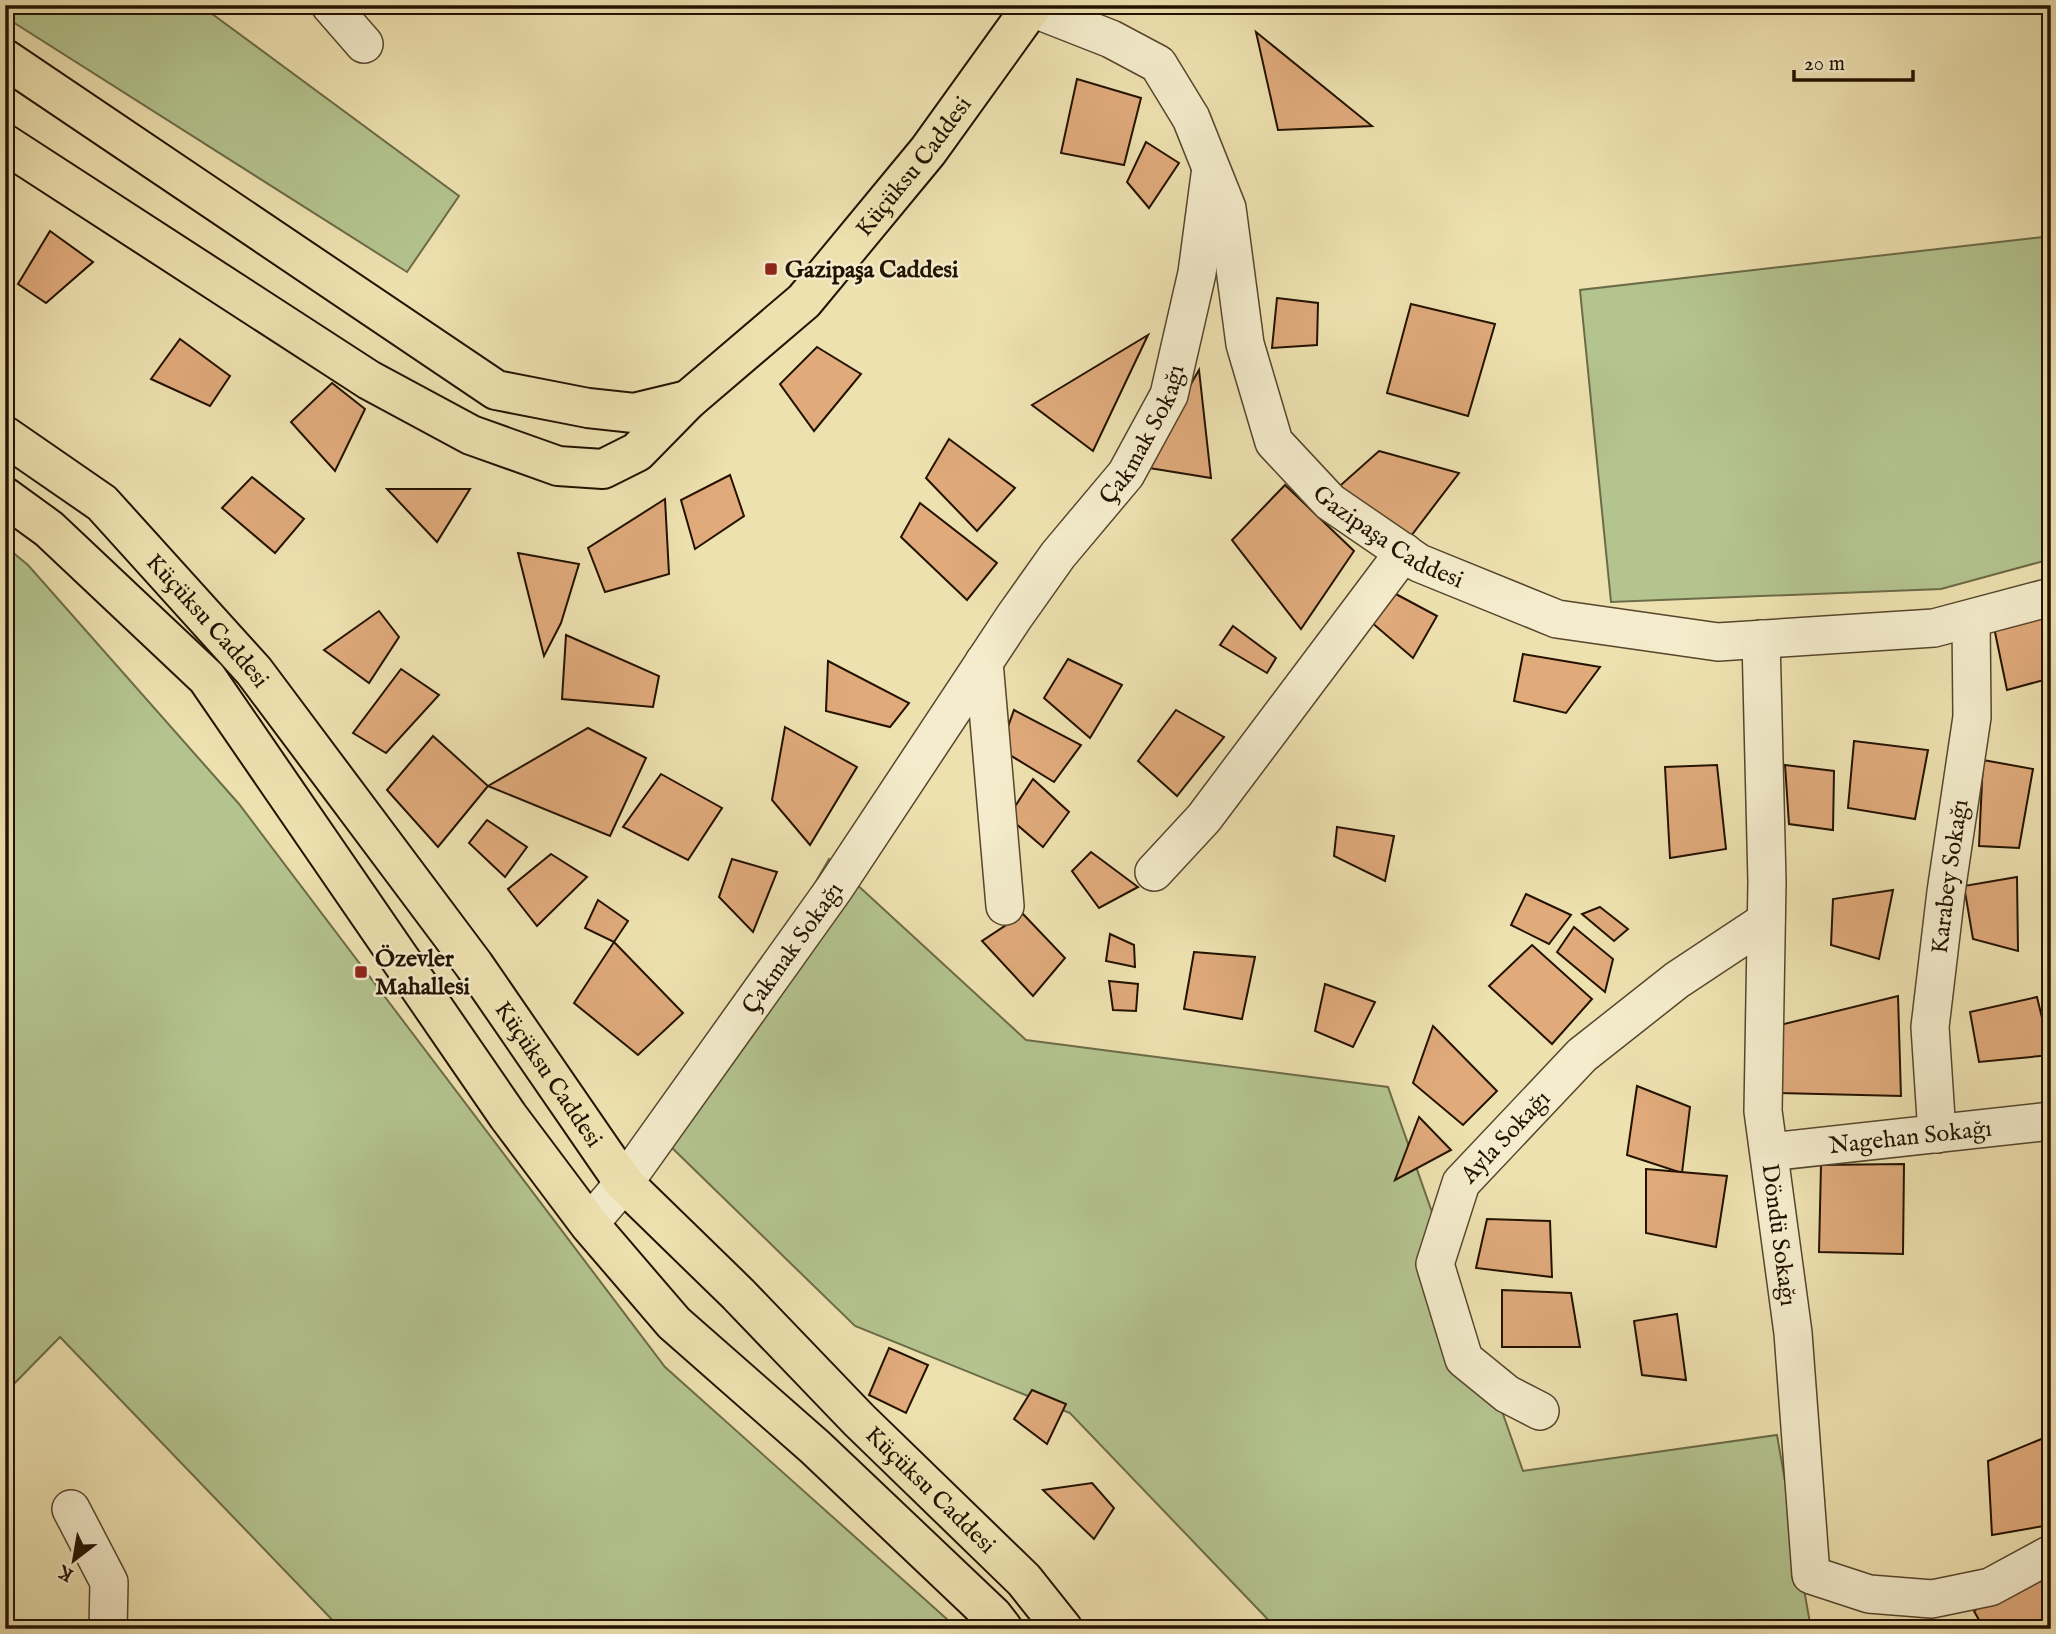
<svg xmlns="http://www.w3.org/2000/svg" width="2056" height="1634" font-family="'IM FELL English',serif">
	<rect width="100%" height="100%" fill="#eee1b0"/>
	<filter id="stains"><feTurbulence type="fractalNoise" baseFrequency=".00286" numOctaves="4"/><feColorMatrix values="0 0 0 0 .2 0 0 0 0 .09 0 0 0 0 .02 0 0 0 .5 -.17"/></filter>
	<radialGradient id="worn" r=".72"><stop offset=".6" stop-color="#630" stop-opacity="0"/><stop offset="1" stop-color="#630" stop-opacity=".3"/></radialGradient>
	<g fill="#b4c48f" stroke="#6c6b48" stroke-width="2">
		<polygon points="5,5 200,5 459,196 407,272 5,17"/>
		<polygon points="2051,236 2051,559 1941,589 1611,602 1580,290"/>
		<polygon points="5,546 28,565 239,804 665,1367 958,1629 341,1629 60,1337 5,1393"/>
		<polygon points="829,859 1026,1040 1388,1087 1523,1471 1777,1435 1811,1629 1277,1629 1070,1413 855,1326 665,1141"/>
	</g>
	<g fill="#e0aa7b" stroke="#231200" stroke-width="2">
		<polygon points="1256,32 1372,126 1278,130"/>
		<polygon points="1077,79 1141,98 1124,165 1061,153"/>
		<polygon points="1146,142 1179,163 1149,208 1127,182"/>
		<polygon points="50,231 93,262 46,303 18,284"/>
		<polygon points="1277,298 1318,303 1317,345 1272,348"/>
		<polygon points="1411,304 1495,324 1468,416 1387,393"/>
		<polygon points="1148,335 1093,451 1032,405"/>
		<polygon points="180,339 230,376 210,406 151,379"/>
		<polygon points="817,347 861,374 814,431 780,384"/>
		<polygon points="1199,370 1211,478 1143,467"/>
		<polygon points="332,383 365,409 335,471 291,422"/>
		<polygon points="949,439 1015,488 977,531 926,478"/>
		<polygon points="1379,451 1459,473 1411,536 1333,492"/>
		<polygon points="730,475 744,516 695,549 681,500"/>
		<polygon points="252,477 304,519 275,553 222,508"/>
		<polygon points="1285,485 1354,551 1301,629 1232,540"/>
		<polygon points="387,489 470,489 437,542"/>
		<polygon points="665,499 669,574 605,592 588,548"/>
		<polygon points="920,503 997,563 967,600 901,537"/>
		<polygon points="518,553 579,564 561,623 544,656"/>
		<polygon points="1379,585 1437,616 1413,658 1371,622"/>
		<polygon points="2051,597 2051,678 2007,690 1991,613"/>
		<polygon points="379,611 399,637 369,683 324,650"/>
		<polygon points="1233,626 1276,658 1267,673 1220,645"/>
		<polygon points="566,635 659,676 653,707 562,699"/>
		<polygon points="1523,654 1600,667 1566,713 1514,701"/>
		<polygon points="1068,659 1122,685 1090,738 1044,698"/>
		<polygon points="828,661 909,703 890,727 826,711"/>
		<polygon points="401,669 439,695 386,753 353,733"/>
		<polygon points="1014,710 1081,745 1054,782 1000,749"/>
		<polygon points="1176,710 1224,737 1177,796 1138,761"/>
		<polygon points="785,727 857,767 810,845 772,800"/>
		<polygon points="588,728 646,758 610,836 488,786"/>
		<polygon points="433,736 488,786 438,847 387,790"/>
		<polygon points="1854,741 1928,750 1915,819 1848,808"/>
		<polygon points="1983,760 2033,769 2019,848 1979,846"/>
		<polygon points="1717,765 1726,849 1670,858 1665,767"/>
		<polygon points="1785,765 1834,771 1833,830 1789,824"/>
		<polygon points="661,774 722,808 688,860 623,827"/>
		<polygon points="1033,779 1069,812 1043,847 1008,817"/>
		<polygon points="487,820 527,847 505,877 469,843"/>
		<polygon points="1337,827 1394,836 1385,881 1334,856"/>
		<polygon points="1091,852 1138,887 1099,908 1072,871"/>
		<polygon points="551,854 587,877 537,926 508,889"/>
		<polygon points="732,859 777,872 753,932 719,897"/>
		<polygon points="2017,877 2018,951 1973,939 1964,886"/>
		<polygon points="1893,890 1879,959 1831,945 1833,899"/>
		<polygon points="1526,894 1571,915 1549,944 1511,925"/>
		<polygon points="598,900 628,921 614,942 585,928"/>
		<polygon points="1600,907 1628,929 1614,941 1582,914"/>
		<polygon points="1023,914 1065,958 1033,996 982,941"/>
		<polygon points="1574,927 1613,959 1605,992 1557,952"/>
		<polygon points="1110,934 1134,945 1135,967 1106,961"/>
		<polygon points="614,942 683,1013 638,1055 574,1003"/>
		<polygon points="1532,945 1592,999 1552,1044 1489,986"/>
		<polygon points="1194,952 1255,957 1242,1019 1184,1009"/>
		<polygon points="1109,981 1138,984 1136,1011 1113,1010"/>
		<polygon points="1325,984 1375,1002 1353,1047 1315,1031"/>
		<polygon points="1898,996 1901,1096 1779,1093 1764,1029"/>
		<polygon points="2037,997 2051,1055 1979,1062 1970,1012"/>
		<polygon points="1433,1026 1497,1091 1463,1125 1413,1083"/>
		<polygon points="1637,1086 1690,1107 1682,1173 1627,1155"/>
		<polygon points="1419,1117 1451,1150 1395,1180"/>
		<polygon points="1904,1164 1903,1254 1819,1252 1821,1165"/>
		<polygon points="1646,1169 1727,1176 1716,1247 1646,1233"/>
		<polygon points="1487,1219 1550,1221 1552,1277 1476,1268"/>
		<polygon points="1502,1290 1571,1293 1580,1347 1502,1347"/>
		<polygon points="1677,1314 1686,1380 1642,1375 1634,1321"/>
		<polygon points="889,1348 928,1365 906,1413 869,1395"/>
		<polygon points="1032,1390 1066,1404 1047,1444 1014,1419"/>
		<polygon points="2051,1435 2050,1525 1992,1535 1988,1461"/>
		<polygon points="1092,1483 1114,1508 1094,1539 1043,1490"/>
		<polygon points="2051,1559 2051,1629 1984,1629 1974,1611"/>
	</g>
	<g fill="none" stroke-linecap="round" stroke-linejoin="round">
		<g stroke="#56462c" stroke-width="40">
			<g id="street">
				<polyline points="330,5 364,44"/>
				<path id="s1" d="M1032 8 1111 39 1158 64 1191 118 1227 208 1245 344 1274 442 1330 502 1419 563 1557 619 1718 642 1934 628 2051 597"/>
				<path id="s2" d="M1761 639 1767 882 1763 1111 1793 1333 1811 1575 1869 1594 1932 1599 1990 1587 2051 1554"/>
				<polyline points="984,662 1005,906"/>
				<polyline points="1154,872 1204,818 1404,552"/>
				<path id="s3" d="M1937 1134 1930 1027 1946 892 1972 717 1971 619"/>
				<path id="s4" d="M1769 1152 2051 1121"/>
				<path id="s5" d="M589 1224 624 1183 834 889 1014 617 1058 555 1126 474 1169 395 1197 273 1210 175"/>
				<path id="s6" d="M1540 1411 1507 1394 1464 1359 1435 1264 1461 1183 1582 1055 1677 980 1766 921"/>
				<polyline points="71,1509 109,1582 108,1629"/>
			</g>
		</g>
		<g stroke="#231200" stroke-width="42">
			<g id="primary">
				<polyline points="5,59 496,390 588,408 634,413 688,400"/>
				<path id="s7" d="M5 144 369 380 471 435 558 466 603 469 637 452 688 400 804 301 928 151 1033 5"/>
				<path id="s8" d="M5 436 102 503 254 671 474 965 624 1183 738 1294 859 1420 1024 1580 1063 1629"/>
				<polyline points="5,497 49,529 207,678 508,1116 589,1224 674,1323 815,1447 993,1616 1003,1629"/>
			</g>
		</g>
		<use href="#street" stroke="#f4eccc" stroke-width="37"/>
		<use href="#primary" stroke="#eee1b0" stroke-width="38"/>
	</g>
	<g fill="#8f2418" stroke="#f4eccc" stroke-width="2.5">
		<rect x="764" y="262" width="14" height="14" rx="3.5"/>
		<rect x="354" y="965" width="14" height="14" rx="3.5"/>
	</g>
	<g text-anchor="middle" stroke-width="5" stroke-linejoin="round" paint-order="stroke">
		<g font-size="24" fill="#231200" stroke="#f4eccc">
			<text dy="8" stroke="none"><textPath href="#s7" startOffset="1124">Küçüksu Caddesi</textPath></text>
			<text dy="8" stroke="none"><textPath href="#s5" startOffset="966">Çakmak Sokağı</textPath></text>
			<text dy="8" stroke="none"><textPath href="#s1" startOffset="688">Gazipaşa Caddesi</textPath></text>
			<text dy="8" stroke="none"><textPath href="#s8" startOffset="276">Küçüksu Caddesi</textPath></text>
			<text dy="8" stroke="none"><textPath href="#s3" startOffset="259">Karabey Sokağı</textPath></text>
			<text dy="8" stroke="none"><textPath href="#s5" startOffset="343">Çakmak Sokağı</textPath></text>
			<text dy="8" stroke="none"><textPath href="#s8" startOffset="844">Küçüksu Caddesi</textPath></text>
			<text dy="8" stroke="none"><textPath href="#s6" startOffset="341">Ayla Sokağı</textPath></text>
			<text dy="8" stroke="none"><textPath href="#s4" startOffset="142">Nagehan Sokağı</textPath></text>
			<text dy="8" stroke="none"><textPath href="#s2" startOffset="597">Döndü Sokağı</textPath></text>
			<text dy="8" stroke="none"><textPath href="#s8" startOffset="1410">Küçüksu Caddesi</textPath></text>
		</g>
		<g font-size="24" font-weight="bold" fill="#231200" stroke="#f4eccc" text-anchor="start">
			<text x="785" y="277">Gazipaşa Caddesi</text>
			<text x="375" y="966">Özevler<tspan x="375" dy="28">Mahallesi</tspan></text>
		</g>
	</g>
	<rect width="2056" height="1634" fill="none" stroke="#eee1b0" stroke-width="28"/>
	<rect x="7" y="7" width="2042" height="1620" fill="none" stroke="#231200" stroke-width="3.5"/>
	<rect x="14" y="14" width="2028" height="1606" fill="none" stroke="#231200" stroke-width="2"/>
	<g transform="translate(74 1560) rotate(211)" stroke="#f4eccc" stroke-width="5" paint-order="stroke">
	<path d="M0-5L12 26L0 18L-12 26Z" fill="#231200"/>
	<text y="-10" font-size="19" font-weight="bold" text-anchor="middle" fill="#231200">K</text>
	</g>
	<path d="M1794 70v10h119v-10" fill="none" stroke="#231200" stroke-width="3.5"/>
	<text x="1804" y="70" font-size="21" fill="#231200" stroke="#f4eccc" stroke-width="5" paint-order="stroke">20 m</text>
	<rect width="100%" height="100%" filter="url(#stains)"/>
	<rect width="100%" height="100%" fill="url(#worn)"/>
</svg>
